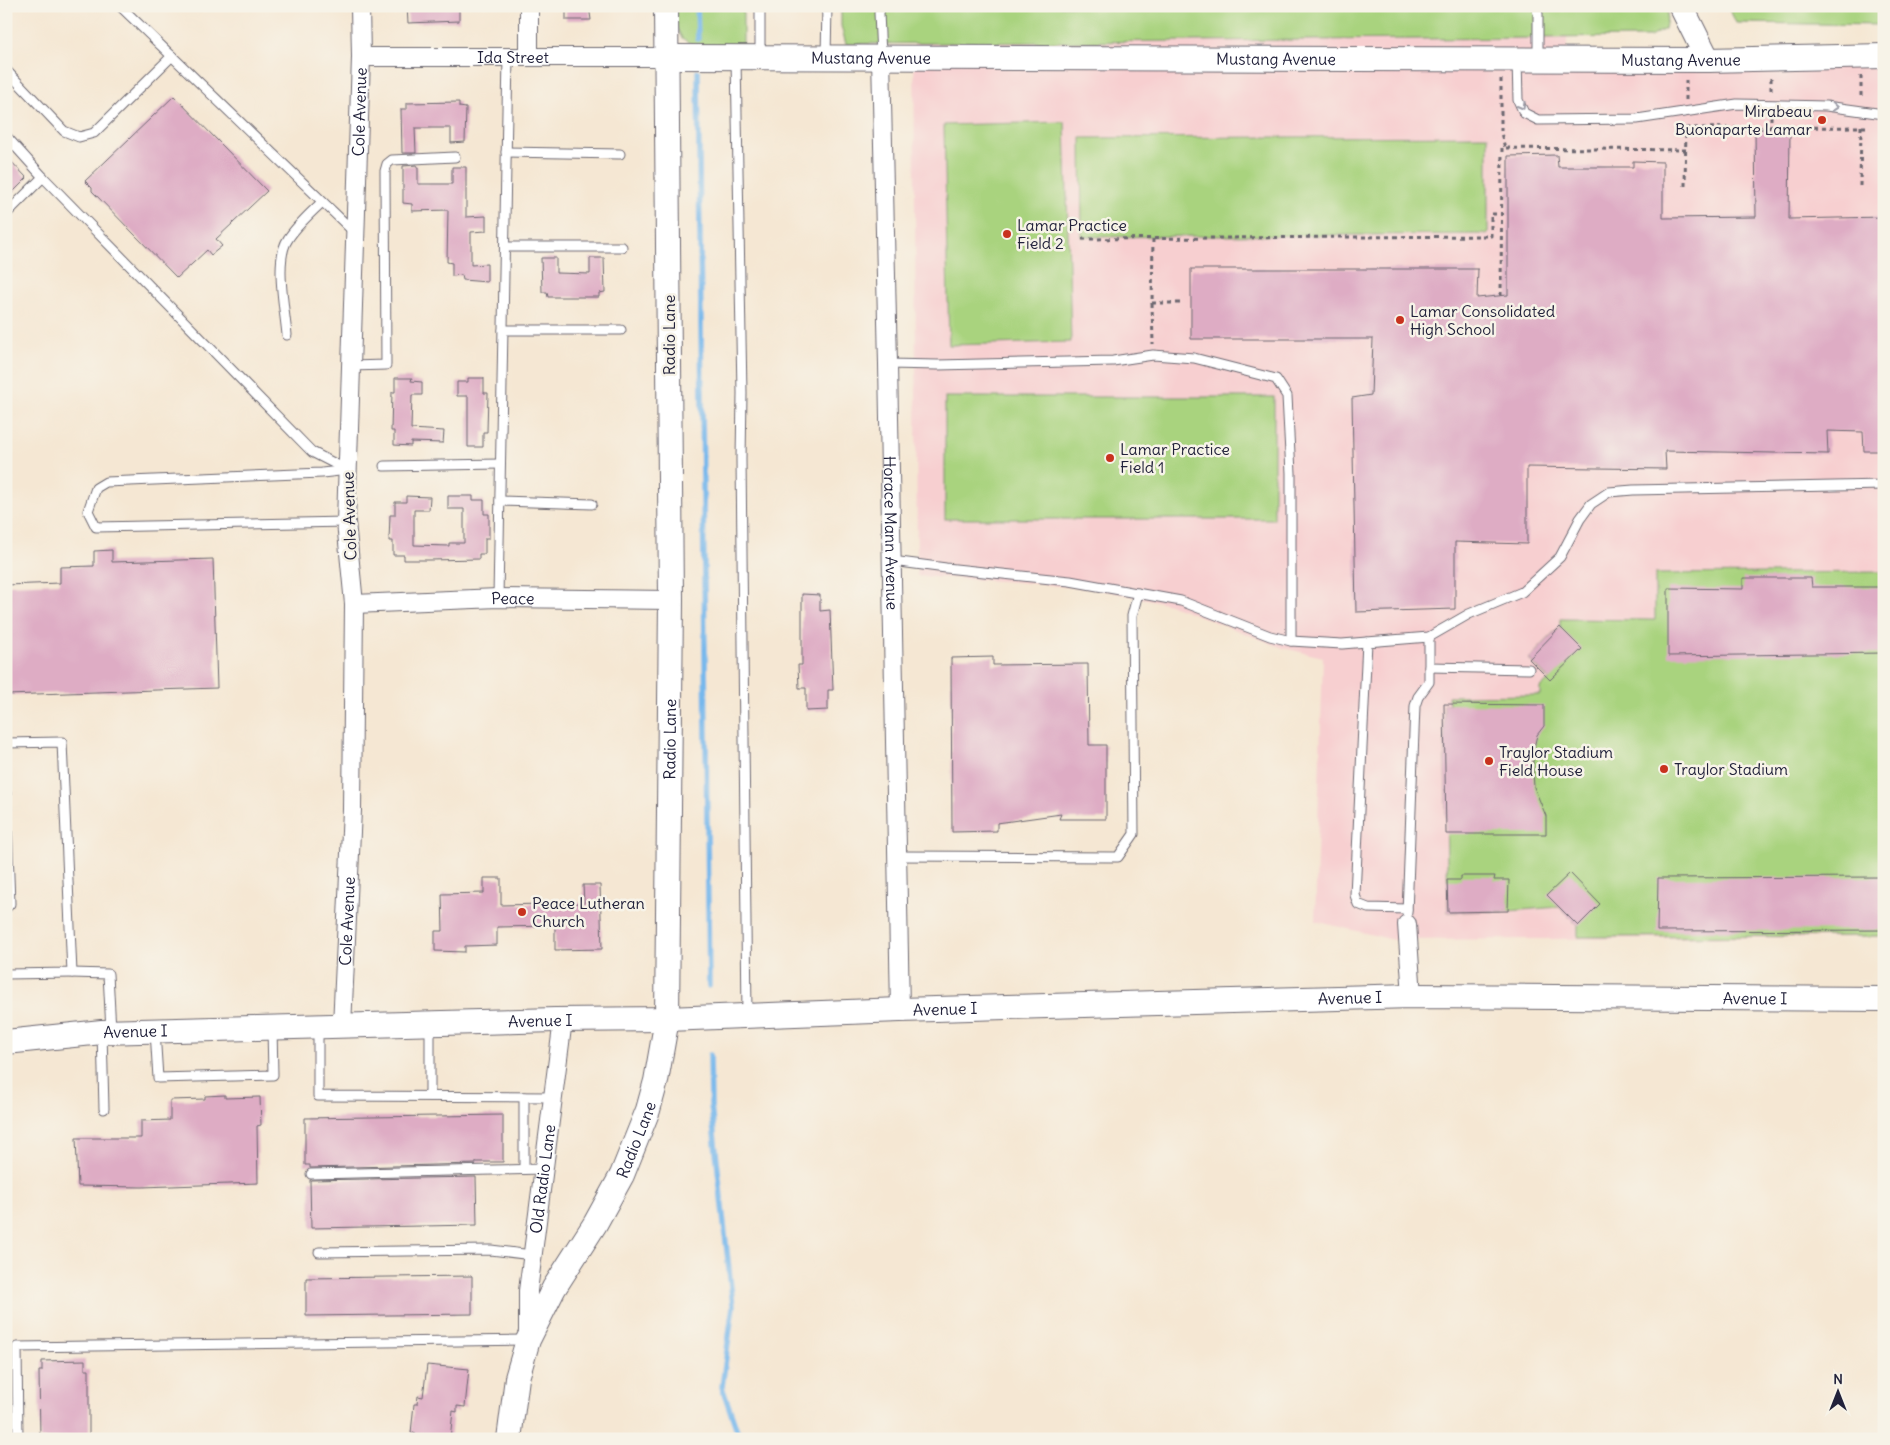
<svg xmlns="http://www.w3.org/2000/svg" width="1890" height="1445" font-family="Delius,sans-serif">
	<rect width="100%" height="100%" fill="#f7f3e8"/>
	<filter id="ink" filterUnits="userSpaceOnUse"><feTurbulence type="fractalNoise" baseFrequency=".02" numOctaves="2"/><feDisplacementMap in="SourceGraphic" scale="10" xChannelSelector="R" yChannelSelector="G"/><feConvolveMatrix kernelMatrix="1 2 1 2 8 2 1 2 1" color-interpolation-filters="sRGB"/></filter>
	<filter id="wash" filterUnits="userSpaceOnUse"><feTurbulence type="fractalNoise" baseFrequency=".0096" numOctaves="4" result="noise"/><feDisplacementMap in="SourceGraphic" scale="20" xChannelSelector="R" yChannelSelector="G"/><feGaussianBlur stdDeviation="1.12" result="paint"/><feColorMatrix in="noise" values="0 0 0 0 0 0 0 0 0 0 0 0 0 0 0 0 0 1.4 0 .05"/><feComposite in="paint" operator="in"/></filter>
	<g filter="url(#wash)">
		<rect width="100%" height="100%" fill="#f5e7d3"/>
		<polygon fill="#f7cfd0" points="841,6 1567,6 1567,65 1884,64 1884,937 1394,940 1315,921 1323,657 1283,648 1166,603 1101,590 1017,582 917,576 914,26 841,26"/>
		<g fill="#a9d37e" stroke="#667a5c">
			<polygon points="674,6 743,6 743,47 694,46 682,38 674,23"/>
			<polygon points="841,6 1665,6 1668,12 1665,29 1650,37 846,44 841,26"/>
			<polygon points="1728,6 1884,6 1884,25 1736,23"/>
			<polygon points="1065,122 1071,342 949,345 944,125"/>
			<polygon points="1488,136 1488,234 1082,237 1081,138"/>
			<rect x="945" y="397" width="329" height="122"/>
			<polygon points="1884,572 1884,936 1578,937 1578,926 1559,907 1508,911 1448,912 1444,704 1449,704 1448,696 1540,695 1540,688 1549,680 1529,659 1560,627 1560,619 1655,620 1655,574"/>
		</g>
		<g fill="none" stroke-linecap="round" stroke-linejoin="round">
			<g stroke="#77b8ec" stroke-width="5.5">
				<polyline points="697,6 698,39"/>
				<polyline points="698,72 709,986"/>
				<polyline points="710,1055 711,1106 733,1306 722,1387 740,1439"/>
				<polyline points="1816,1439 1884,1437"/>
			</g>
		</g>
		<g id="blocks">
			<g fill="#deacc4">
				<polygon points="407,6 459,6 459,21 408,23"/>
				<polygon points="566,6 589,6 591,20 566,20"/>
				<polygon points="174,96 267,191 216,239 222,246 211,255 207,250 177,278 92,191 92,188 85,181"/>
				<polygon points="459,102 459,107 466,108 465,142 451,143 451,128 415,128 416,153 402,153 401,109 407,109 407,103"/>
				<polygon points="1755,129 1790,129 1789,219 1884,217 1884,451 1864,451 1863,432 1827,431 1828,454 1665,451 1666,469 1527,467 1527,544 1455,542 1455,609 1356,612 1352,398 1371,395 1373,339 1191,339 1191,269 1478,269 1477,298 1508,295 1508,156 1557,155 1558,167 1633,167 1633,161 1663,162 1663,218 1756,217"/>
				<polygon points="6,156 27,178 6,199"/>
				<polygon points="417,165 417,168 418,168 418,184 452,184 452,167 466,167 466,217 486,216 486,231 471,232 471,265 487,264 487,282 463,280 462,275 452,276 452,263 447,262 448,210 412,211 412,204 403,203 403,166"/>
				<polygon points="541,258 556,258 556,273 590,274 590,258 604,258 605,292 599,293 599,297 548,297 547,292 542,292"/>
				<polygon points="395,378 412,378 411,381 422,382 422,395 412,395 411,429 444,431 443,443 411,442 411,446 394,445 394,431 391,431 392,392 395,392"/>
				<polygon points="468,378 484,378 484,393 488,393 487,432 483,432 483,447 468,447 468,396 457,396 457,382 468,382"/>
				<polygon points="406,496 430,497 429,510 414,510 414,545 449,546 449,543 464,543 464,509 448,509 448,496 473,496 473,500 484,500 484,514 489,514 489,538 485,538 485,554 479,554 479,559 430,560 404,560 404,555 393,555 393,541 389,541 390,515 395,515 395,502 406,502"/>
				<polygon points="112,550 112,562 213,559 217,688 6,695 6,585 60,583 60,567 94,566 94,551"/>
				<polygon points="1743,578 1811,578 1812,587 1884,587 1884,653 1668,656 1668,588 1743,589"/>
				<polygon points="802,594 820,595 820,611 830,610 833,690 828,690 828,710 806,711 806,688 799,688 798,665 802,665"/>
				<polygon points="1560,627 1582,649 1550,680 1529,659"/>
				<polygon points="993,657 993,665 1088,664 1089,745 1106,745 1106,819 1059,819 1061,814 997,823 997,831 952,832 951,658"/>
				<polygon points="1444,704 1544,705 1544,726 1537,735 1533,752 1533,770 1534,787 1546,816 1546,834 1446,834"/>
				<polygon points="1570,873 1600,904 1578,926 1547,895"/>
				<polygon points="1461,876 1495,876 1494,880 1509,880 1508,911 1448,912 1447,880 1461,880"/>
				<polygon points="1884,877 1884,930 1657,931 1658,878"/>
				<polygon points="484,878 501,878 501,905 584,903 583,885 600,885 602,949 555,950 555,926 497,927 497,945 465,946 465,952 435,951 435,931 443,931 442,894 484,893"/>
				<polygon points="225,1095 225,1098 260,1097 261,1125 257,1126 258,1183 142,1187 78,1186 76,1138 141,1138 141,1121 170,1120 170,1100 205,1099 205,1096"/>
				<polygon points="503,1115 503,1162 476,1162 476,1164 310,1168 310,1165 305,1165 305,1118"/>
				<polygon points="476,1177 477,1225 311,1228 310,1180"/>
				<polygon points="472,1276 472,1314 306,1316 306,1278"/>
				<polygon points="85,1360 85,1370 89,1370 89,1439 40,1439 39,1371 42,1371 42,1361"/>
				<polygon points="427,1365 469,1369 465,1407 457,1406 457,1412 453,1411 450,1439 415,1439 415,1433 411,1433 414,1404 417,1404 418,1396 423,1397"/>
			</g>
		</g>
	</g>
	<g filter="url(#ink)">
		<use href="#blocks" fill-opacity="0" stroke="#6c6770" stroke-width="1"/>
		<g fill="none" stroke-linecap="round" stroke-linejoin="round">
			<g stroke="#6c6770" stroke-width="11">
				<g id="lane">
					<polyline points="120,6 355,233"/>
					<polyline points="760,6 760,56"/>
					<polyline points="1536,6 1538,14 1538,59"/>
					<polyline points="826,56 827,6"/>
					<polyline points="881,56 879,13 881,6"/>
					<polyline points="736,59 742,393 741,459 747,1016"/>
					<polyline points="1517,59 1518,100 1524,113 1538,120 1637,119 1737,104 1826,106 1884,114"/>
					<polyline points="6,70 64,131 79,137 94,133 172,56"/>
					<polyline points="6,136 43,177 312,452 347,470"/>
					<polyline points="506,152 620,154"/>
					<polyline points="6,214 43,177"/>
					<polyline points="505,247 622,247"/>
					<polyline points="503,330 621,330"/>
					<path d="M287 335C285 310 274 259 288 239 297 225 311 213 322 202"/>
					<polyline points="888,364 938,365 1113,361 1153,355 1194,358 1276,379 1287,396 1291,473 1291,641"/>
					<polyline points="351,366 386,365 385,171 387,164 392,160 455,157"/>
					<polyline points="384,466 500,464"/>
					<polyline points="500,501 592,504"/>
					<polyline points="346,522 96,527 88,511 96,488 106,482 322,473 348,470"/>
					<polyline points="892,561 946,568 1070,581 1181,601 1270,636 1291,641 1342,644 1429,637 1469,614 1522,592 1560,557 1580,519 1591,504 1609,492 1633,490 1884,485"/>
					<polyline points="498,598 508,57"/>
					<polyline points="1367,642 1355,895 1358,904 1368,908 1407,909"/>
					<polyline points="1429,667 1529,669"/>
					<polyline points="6,743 62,742 72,973 6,974"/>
					<polyline points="6,793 10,904 6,908"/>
					<polyline points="897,856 1118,857 1134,834 1132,616 1138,593"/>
					<polyline points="1407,913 1415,706 1418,697 1429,682 1429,637"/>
					<polyline points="72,973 108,974 111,1030"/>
					<polyline points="430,1024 430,1096"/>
					<polyline points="318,1027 318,1096 553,1097"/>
					<polyline points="155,1031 158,1078 273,1075 272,1028"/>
					<polyline points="102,1032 104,1109"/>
					<polyline points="524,1169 524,1097"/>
					<polyline points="311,1174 544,1169"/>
					<polyline points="319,1252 491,1250 532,1255"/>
					<polyline points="18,1439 17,1347 528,1340"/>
				</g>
			</g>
			<g stroke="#6c6770" stroke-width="20">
				<g id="street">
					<polyline points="529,6 529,57"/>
					<path id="s1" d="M361 57H667"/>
					<path id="s2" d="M881 57 888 364 900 1010"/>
					<path id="s3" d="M354 604 498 598 671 600"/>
					<polyline points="1407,924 1412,996"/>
					<path id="s4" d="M342 1026 352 810 354 604 346 522 361 57 360 6"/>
					<path id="s5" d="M528 1337V1291L563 1020"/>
				</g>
			</g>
			<g stroke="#6c6770" stroke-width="26">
				<g id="secondary">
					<polyline points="1681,6 1708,60"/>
					<path id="s6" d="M667 57 1708 60 1884 56"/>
					<path id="s7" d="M6 1042 102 1032 555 1020 667 1019 900 1010 1412 996 1884 999"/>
					<path id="s8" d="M509 1439 517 1378 528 1340 554 1288 595 1224 622 1175 648 1110 656 1081 667 1019 671 600 666 6"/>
				</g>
			</g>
			<g stroke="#6c6770" stroke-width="3" stroke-dasharray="4 4" stroke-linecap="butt">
				<polyline points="1861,76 1861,98"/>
				<polyline points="1771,78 1771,92"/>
				<polyline points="1501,79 1501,133 1505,148"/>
				<polyline points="1686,80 1686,101"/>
				<polyline points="1771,116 1771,128"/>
				<polyline points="1686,128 1870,127"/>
				<polyline points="1685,186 1686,127"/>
				<polyline points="1860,186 1861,126"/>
				<polyline points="1082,239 1491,236 1491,214 1502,214"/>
				<polyline points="1153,239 1152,303 1183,303"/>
				<polyline points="1501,296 1502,148 1686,150"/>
				<polyline points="1152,303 1153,344"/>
			</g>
			<use href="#lane" stroke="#fff" stroke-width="9"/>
			<use href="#street" stroke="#fff" stroke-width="18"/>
			<use href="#secondary" stroke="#fff" stroke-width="24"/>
		</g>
		<defs><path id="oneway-chevron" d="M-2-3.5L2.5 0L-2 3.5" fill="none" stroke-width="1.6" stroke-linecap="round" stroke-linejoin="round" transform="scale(1.25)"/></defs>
		<g stroke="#9c9ca7">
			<use href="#oneway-chevron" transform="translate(1522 106) rotate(60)"/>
			<use href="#oneway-chevron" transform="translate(1835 107) rotate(6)"/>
		</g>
	</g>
	<g fill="#c8321e" stroke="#f7f3e8" stroke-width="2">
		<circle cx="1822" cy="120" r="5"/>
		<circle cx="1007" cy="234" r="5"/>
		<circle cx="1400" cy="320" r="5"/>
		<circle cx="1110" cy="458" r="5"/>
		<circle cx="1489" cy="761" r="5"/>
		<circle cx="1664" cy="769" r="5"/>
		<circle cx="522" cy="912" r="5"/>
	</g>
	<g text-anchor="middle" stroke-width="5" stroke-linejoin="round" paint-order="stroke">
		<g font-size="16" fill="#22223b" stroke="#f7f3e8">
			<text dy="6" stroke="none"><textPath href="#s1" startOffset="152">Ida Street</textPath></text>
			<text dy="6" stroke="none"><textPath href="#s6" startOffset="204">Mustang Avenue</textPath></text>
			<text dy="6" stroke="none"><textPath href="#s6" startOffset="609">Mustang Avenue</textPath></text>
			<text dy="6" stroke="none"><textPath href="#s6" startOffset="1014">Mustang Avenue</textPath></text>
			<text dy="6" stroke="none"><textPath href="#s4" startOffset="915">Cole Avenue</textPath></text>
			<text transform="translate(669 335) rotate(-90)" y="6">Radio Lane</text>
			<text transform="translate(349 516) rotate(-92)" y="6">Cole Avenue</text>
			<text dy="6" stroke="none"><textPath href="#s2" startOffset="476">Horace Mann Avenue</textPath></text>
			<text dy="6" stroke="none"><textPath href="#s3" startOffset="159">Peace</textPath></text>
			<text dy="6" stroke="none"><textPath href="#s8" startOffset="734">Radio Lane</textPath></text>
			<text dy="6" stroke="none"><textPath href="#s4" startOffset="105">Cole Avenue</textPath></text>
			<text dy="6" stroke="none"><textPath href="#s7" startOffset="1345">Avenue I</textPath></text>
			<text dy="6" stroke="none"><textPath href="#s7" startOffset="1750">Avenue I</textPath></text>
			<text dy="6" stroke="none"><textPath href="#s7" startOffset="940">Avenue I</textPath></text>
			<text dy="6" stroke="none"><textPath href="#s7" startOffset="535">Avenue I</textPath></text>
			<text dy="6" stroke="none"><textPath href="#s7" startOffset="130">Avenue I</textPath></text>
			<text dy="6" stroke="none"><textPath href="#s8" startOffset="329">Radio Lane</textPath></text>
			<text dy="6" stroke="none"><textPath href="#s5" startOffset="159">Old Radio Lane</textPath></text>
		</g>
		<g font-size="16" fill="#22223b" stroke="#f7f3e8" text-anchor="start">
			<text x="1812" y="117" text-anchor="end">Mirabeau<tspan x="1812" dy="18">Buonaparte Lamar</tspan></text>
			<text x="1017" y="231">Lamar Practice<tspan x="1017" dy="18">Field 2</tspan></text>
			<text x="1410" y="317">Lamar Consolidated<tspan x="1410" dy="18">High School</tspan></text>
			<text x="1120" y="455">Lamar Practice<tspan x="1120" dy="18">Field 1</tspan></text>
			<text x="1499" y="758">Traylor Stadium<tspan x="1499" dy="18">Field House</tspan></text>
			<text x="1674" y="775">Traylor Stadium</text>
			<text x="532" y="909">Peace Lutheran<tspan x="532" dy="18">Church</tspan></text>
		</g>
	</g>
	<rect width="1890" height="1445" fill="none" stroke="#f7f3e8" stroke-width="25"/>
	<g transform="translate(1838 1392)" stroke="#f7f3e8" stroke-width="4" paint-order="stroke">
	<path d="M0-4L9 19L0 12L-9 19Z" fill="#22223b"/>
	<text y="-8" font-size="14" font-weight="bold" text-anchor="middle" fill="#22223b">N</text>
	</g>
</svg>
